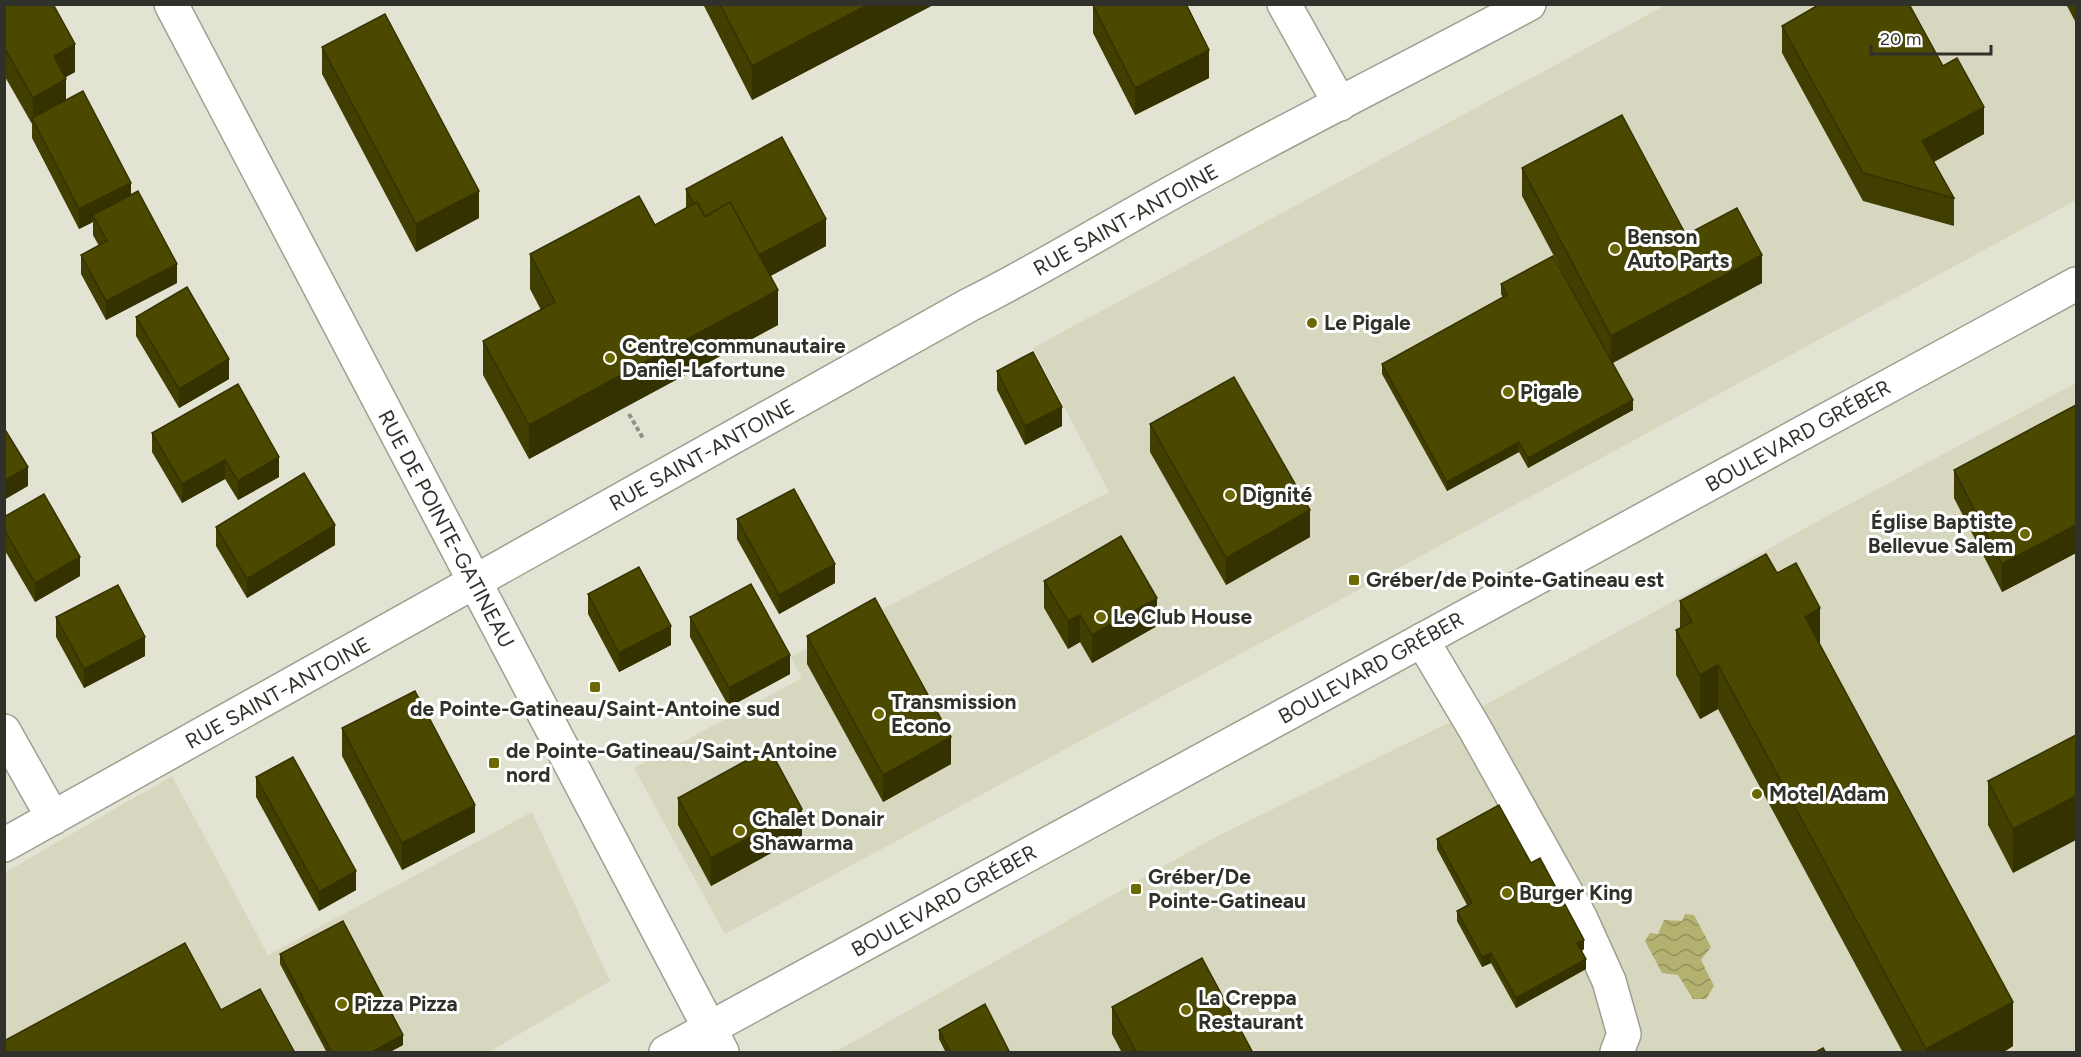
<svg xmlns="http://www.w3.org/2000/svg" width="2081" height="1057" font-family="Figtree,sans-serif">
	<defs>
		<pattern id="water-waves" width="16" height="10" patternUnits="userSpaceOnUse" patternTransform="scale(1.5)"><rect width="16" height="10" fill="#b3b170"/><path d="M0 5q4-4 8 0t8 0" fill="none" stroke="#92915c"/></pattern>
	</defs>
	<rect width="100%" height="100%" fill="#e3e3d3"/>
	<g fill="#d7d7c0">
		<polygon points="1666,5 2076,5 2076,200 725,934 634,768 802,678 790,657 1109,492 1033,348"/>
		<polygon points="2076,383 2076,1050 2072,1052 835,1052 1212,839 1485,705 1833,513"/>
		<polygon points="172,776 268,955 532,812 610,981 489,1052 5,1052 4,873"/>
	</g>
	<polygon fill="url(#water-waves)" points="1685,914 1694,915 1711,947 1701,960 1714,986 1706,999 1693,999 1678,975 1662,973 1645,941 1650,933 1658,934 1664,920 1682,921"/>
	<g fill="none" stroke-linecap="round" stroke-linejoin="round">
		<g stroke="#9f9f91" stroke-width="36">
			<g id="minor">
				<polyline points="171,4 722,1052"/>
				<polyline points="1284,4 1340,104"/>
				<polyline points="1422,640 1475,729 1580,917 1609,981 1624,1034 1617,1052"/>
				<polyline points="4,731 53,818"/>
				<path d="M4 845 969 305C1045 267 1117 222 1191 182 1303 121 1417 64 1529 4"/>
			</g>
		</g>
		<g stroke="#9f9f91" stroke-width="36">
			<polyline id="major" points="666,1052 2076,284"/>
		</g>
		<polyline stroke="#919186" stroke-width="4" stroke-dasharray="4.5 3" stroke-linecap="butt" points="629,414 644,440"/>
		<use href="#minor" stroke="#fff" stroke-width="33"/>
		<use href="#major" stroke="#fff" stroke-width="33"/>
	</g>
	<g fill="#403e00">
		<polygon points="4,4 75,72 65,77 66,100 131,195 177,283 106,320 81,274 81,255 99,246 93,235 93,222 79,229 32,138 32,124 4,75"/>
		<polygon points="703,4 935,4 752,100"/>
		<polygon points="2066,4 2076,4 2076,23"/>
		<polygon points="1093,5 1209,78 1135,115 1093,33"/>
		<polygon points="1782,26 1943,66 1984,134 1934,162 1954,198 1954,226 1863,201 1782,53"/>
		<polygon points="322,47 479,218 416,252 322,74"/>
		<polygon points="1522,168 1686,235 1762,283 1613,363 1633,410 1528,468 1519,452 1447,491 1382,374 1382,364 1503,298 1501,294 1501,284 1572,290 1522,196"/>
		<polygon points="686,189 826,246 770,276 778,325 529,459 483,375 483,341 541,310 530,289 530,254 655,225 686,208"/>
		<polygon points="136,317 229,379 179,408 136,336"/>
		<polygon points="997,371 1062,426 1025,445 997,390"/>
		<polygon points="2076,405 2076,553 2002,592 1954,498 1954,470"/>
		<polygon points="1150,424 1310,537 1226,585 1150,452"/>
		<polygon points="152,433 279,477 238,500 225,479 182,503 152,452"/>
		<polygon points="4,517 80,576 35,602 4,549"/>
		<polygon points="737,519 835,583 779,614 737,539"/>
		<polygon points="216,527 335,545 247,598 216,546"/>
		<polygon points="1777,573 1820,646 2013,1046 2002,1053 1903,1053 1718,709 1700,719 1676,675 1676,630 1680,629 1680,601"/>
		<polygon points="1044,581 1157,626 1092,663 1080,642 1068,649 1044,608"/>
		<polygon points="588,594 671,645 619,672 588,614"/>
		<polygon points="56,617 145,656 84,688 56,637"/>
		<polygon points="690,617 790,674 729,707 690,637"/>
		<polygon points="807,636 951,764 883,802 807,664"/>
		<polygon points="342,728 475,832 402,870 342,756"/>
		<polygon points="2076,735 2013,873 1988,825 1988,781"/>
		<polygon points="256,777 356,890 319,911 256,797"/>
		<polygon points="678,798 802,836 711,886 678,825"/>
		<polygon points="1437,839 1531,863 1584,949 1582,951 1586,969 1516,1008 1491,963 1482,967 1457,921 1457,911 1467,905 1437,849"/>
		<polygon points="280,954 403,1045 388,1053 327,1053 280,964"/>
		<polygon points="1112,1007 1253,1053 1122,1053 1112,1034"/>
		<polygon points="939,1030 1010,1053 946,1053 939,1039"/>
	</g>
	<g fill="#343200">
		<polygon points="869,4 935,4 752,100 752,66"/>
		<polygon points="75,44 75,72 54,84 54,56"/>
		<polygon points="1209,50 1209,78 1135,115 1135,88"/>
		<polygon points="66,79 66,107 33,120 33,98"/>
		<polygon points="1984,107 1984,134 1922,168 1922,141"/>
		<polygon points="131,183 131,202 93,215 93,222 79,229 79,209"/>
		<polygon points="479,191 479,218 416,252 416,224"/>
		<polygon points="826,219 826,246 756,284 756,256"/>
		<polygon points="1762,255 1762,283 1611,363 1611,336"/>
		<polygon points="177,264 177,283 106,320 106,301"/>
		<polygon points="778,290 778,325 529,459 529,425"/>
		<polygon points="229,359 229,379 179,408 179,389"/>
		<polygon points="1633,400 1633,410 1528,468 1528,458"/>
		<polygon points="1062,407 1062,426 1025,445 1025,426"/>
		<polygon points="1519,442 1519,452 1447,491 1447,482"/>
		<polygon points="279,457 279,477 238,500 238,481"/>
		<polygon points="225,460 225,479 182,503 182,484"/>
		<polygon points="28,467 28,486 4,500 4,481"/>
		<polygon points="1310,510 1310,537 1226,585 1226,558"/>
		<polygon points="335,525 335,545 247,598 247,579"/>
		<polygon points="2076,525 2076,553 2002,592 2002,564"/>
		<polygon points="80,557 80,576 35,602 35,583"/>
		<polygon points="835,564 835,583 779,614 779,595"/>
		<polygon points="1157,598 1157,626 1092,663 1092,635"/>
		<polygon points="1820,608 1820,652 1805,617"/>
		<polygon points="1080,615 1080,642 1068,649 1068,621"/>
		<polygon points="671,626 671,645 619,672 619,653"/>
		<polygon points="145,637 145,656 84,688 84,669"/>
		<polygon points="790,655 790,674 729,707 729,688"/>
		<polygon points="1718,665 1718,709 1700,719 1700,675"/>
		<polygon points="951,737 951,764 883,802 883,775"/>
		<polygon points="2076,796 2076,840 2013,873 2013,829"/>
		<polygon points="475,805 475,832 402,870 402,843"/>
		<polygon points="802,809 802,836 711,886 711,858"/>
		<polygon points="356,871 356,890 319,911 319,892"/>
		<polygon points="1584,940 1584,949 1577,953 1577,943"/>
		<polygon points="1491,953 1491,963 1482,967 1482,957"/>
		<polygon points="1586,959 1586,969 1516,1008 1516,998"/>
		<polygon points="2013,1002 2013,1046 2002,1053 1926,1053 1926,1049"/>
		<polygon points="403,1035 403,1045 388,1053 370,1053"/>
	</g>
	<g fill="#4b4800" stroke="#343200" stroke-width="1.5">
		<polygon points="4,4 53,4 75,44 54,56 66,79 33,98 4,47"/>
		<polygon points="720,4 869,4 752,66"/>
		<polygon points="1095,4 1186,4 1209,50 1135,88 1093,5"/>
		<polygon points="1820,4 1909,4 1943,66 1957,58 1984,107 1922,141 1954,198 1863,173 1782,26"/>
		<polygon points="385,14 479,191 416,224 322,47"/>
		<polygon points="83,91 131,183 79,209 32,118"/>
		<polygon points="1622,115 1686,235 1737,208 1762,255 1611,336 1522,168"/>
		<polygon points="782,137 826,219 759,255 730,202 705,217 697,202 694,204 686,189"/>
		<polygon points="138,191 177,264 106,301 81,255 107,241 93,215"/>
		<polygon points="639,196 655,225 697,202 705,217 730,202 778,290 529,425 483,341 555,302 530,254"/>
		<polygon points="1553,256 1633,400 1528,458 1519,442 1447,482 1382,364 1507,295 1501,284"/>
		<polygon points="187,287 229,359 179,389 136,317"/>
		<polygon points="1033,352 1062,407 1025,426 997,371"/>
		<polygon points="1234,377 1310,510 1226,558 1150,424"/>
		<polygon points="238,384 279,457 238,481 225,460 182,484 152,433"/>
		<polygon points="2076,405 2076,525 2002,564 1954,470"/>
		<polygon points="4,428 28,467 4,481"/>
		<polygon points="304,473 335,525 247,579 216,527"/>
		<polygon points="794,489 835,564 779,595 737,519"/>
		<polygon points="44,494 80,557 35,583 4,529 4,517"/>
		<polygon points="1121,536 1157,598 1092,635 1080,615 1068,621 1044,581"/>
		<polygon points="1766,554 1777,573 1796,563 1820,608 1805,617 2013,1002 1926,1049 1718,665 1700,675 1676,630 1692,622 1680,601"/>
		<polygon points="639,567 671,626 619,653 588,594"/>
		<polygon points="751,584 790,655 729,688 690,617"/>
		<polygon points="118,585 145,637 84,669 56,617"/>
		<polygon points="875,598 951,737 883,775 807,636"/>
		<polygon points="415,691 475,805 402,843 342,728"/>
		<polygon points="2076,735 2076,796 2013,829 1988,781"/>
		<polygon points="769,748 802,809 711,858 678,798"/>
		<polygon points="293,757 356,871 319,892 256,777"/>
		<polygon points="1499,805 1531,863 1540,858 1584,940 1577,943 1586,959 1516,998 1491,953 1482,957 1457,911 1472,903 1437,839"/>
		<polygon points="343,921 403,1035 370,1053 332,1053 280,954"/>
		<polygon points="185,943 221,1010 260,989 295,1053 4,1053 4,1041"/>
		<polygon points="1202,958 1253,1053 1137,1053 1112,1007"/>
		<polygon points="985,1004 1010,1053 951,1053 939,1030"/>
		<polygon points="1823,1048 1826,1053 1814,1053"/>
	</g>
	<g fill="#6d6902" stroke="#fff" stroke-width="2">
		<circle cx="1615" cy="249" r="6"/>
		<circle cx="1312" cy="323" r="6"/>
		<circle cx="610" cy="358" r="6"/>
		<circle cx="1508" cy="392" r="6"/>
		<circle cx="1230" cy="495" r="6"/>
		<circle cx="2025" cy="534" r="6"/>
		<rect x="1348" y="574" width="12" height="12" rx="3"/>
		<circle cx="1101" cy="617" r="6"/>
		<rect x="589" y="681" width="12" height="12" rx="3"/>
		<circle cx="879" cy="714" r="6"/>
		<rect x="488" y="757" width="12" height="12" rx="3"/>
		<circle cx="1757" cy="794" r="6"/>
		<circle cx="740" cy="831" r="6"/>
		<rect x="1130" y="883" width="12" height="12" rx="3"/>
		<circle cx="1507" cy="893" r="6"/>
		<circle cx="342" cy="1004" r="6"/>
		<circle cx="1186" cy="1010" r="6"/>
	</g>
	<g text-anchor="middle" stroke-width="6" stroke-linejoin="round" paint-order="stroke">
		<g font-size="21" fill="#31312b" stroke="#fff">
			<text transform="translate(1126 220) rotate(-29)" y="7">RUE SAINT-ANTOINE</text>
			<text transform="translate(1798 436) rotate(-29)" y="7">BOULEVARD GRÉBER</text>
			<text transform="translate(702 455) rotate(-29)" y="7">RUE SAINT-ANTOINE</text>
			<text transform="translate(446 529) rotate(62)" y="7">RUE DE POINTE-GATINEAU</text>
			<text transform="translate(1371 668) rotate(-29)" y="7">BOULEVARD GRÉBER</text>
			<text transform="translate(278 693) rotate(-29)" y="7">RUE SAINT-ANTOINE</text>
			<text transform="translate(944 901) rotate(-29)" y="7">BOULEVARD GRÉBER</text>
		</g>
		<g font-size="21" font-weight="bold" fill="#31312b" stroke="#fff" text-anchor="start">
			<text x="1627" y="244">Benson<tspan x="1627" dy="24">Auto Parts</tspan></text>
			<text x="1324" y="330">Le Pigale</text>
			<text x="622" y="353">Centre communautaire<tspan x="622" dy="24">Daniel-Lafortune</tspan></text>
			<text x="1520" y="399">Pigale</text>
			<text x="1242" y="502">Dignité</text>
			<text x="2013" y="529" text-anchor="end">Église Baptiste<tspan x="2013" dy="24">Bellevue Salem</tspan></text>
			<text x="1366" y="587">Gréber/de Pointe-Gatineau est</text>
			<text x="1113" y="624">Le Club House</text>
			<text x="891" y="709">Transmission<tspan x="891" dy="24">Econo</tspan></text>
			<text x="595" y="716" text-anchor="middle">de Pointe-Gatineau/Saint-Antoine sud</text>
			<text x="506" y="758">de Pointe-Gatineau/Saint-Antoine<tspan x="506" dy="24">nord</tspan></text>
			<text x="1769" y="801">Motel Adam</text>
			<text x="752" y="826">Chalet Donair<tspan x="752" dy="24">Shawarma</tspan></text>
			<text x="1148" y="884">Gréber/De<tspan x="1148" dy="24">Pointe-Gatineau</tspan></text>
			<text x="1519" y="900">Burger King</text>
			<text x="1198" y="1005">La Creppa<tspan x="1198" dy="24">Restaurant</tspan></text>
			<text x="354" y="1011">Pizza Pizza</text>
		</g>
	</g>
	<rect width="2081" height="1057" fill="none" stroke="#31312b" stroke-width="12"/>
	<path d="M1871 45v9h120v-9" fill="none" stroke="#31312b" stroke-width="3"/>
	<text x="1880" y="45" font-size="18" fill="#31312b" stroke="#ffffff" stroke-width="4.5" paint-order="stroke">20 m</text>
</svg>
